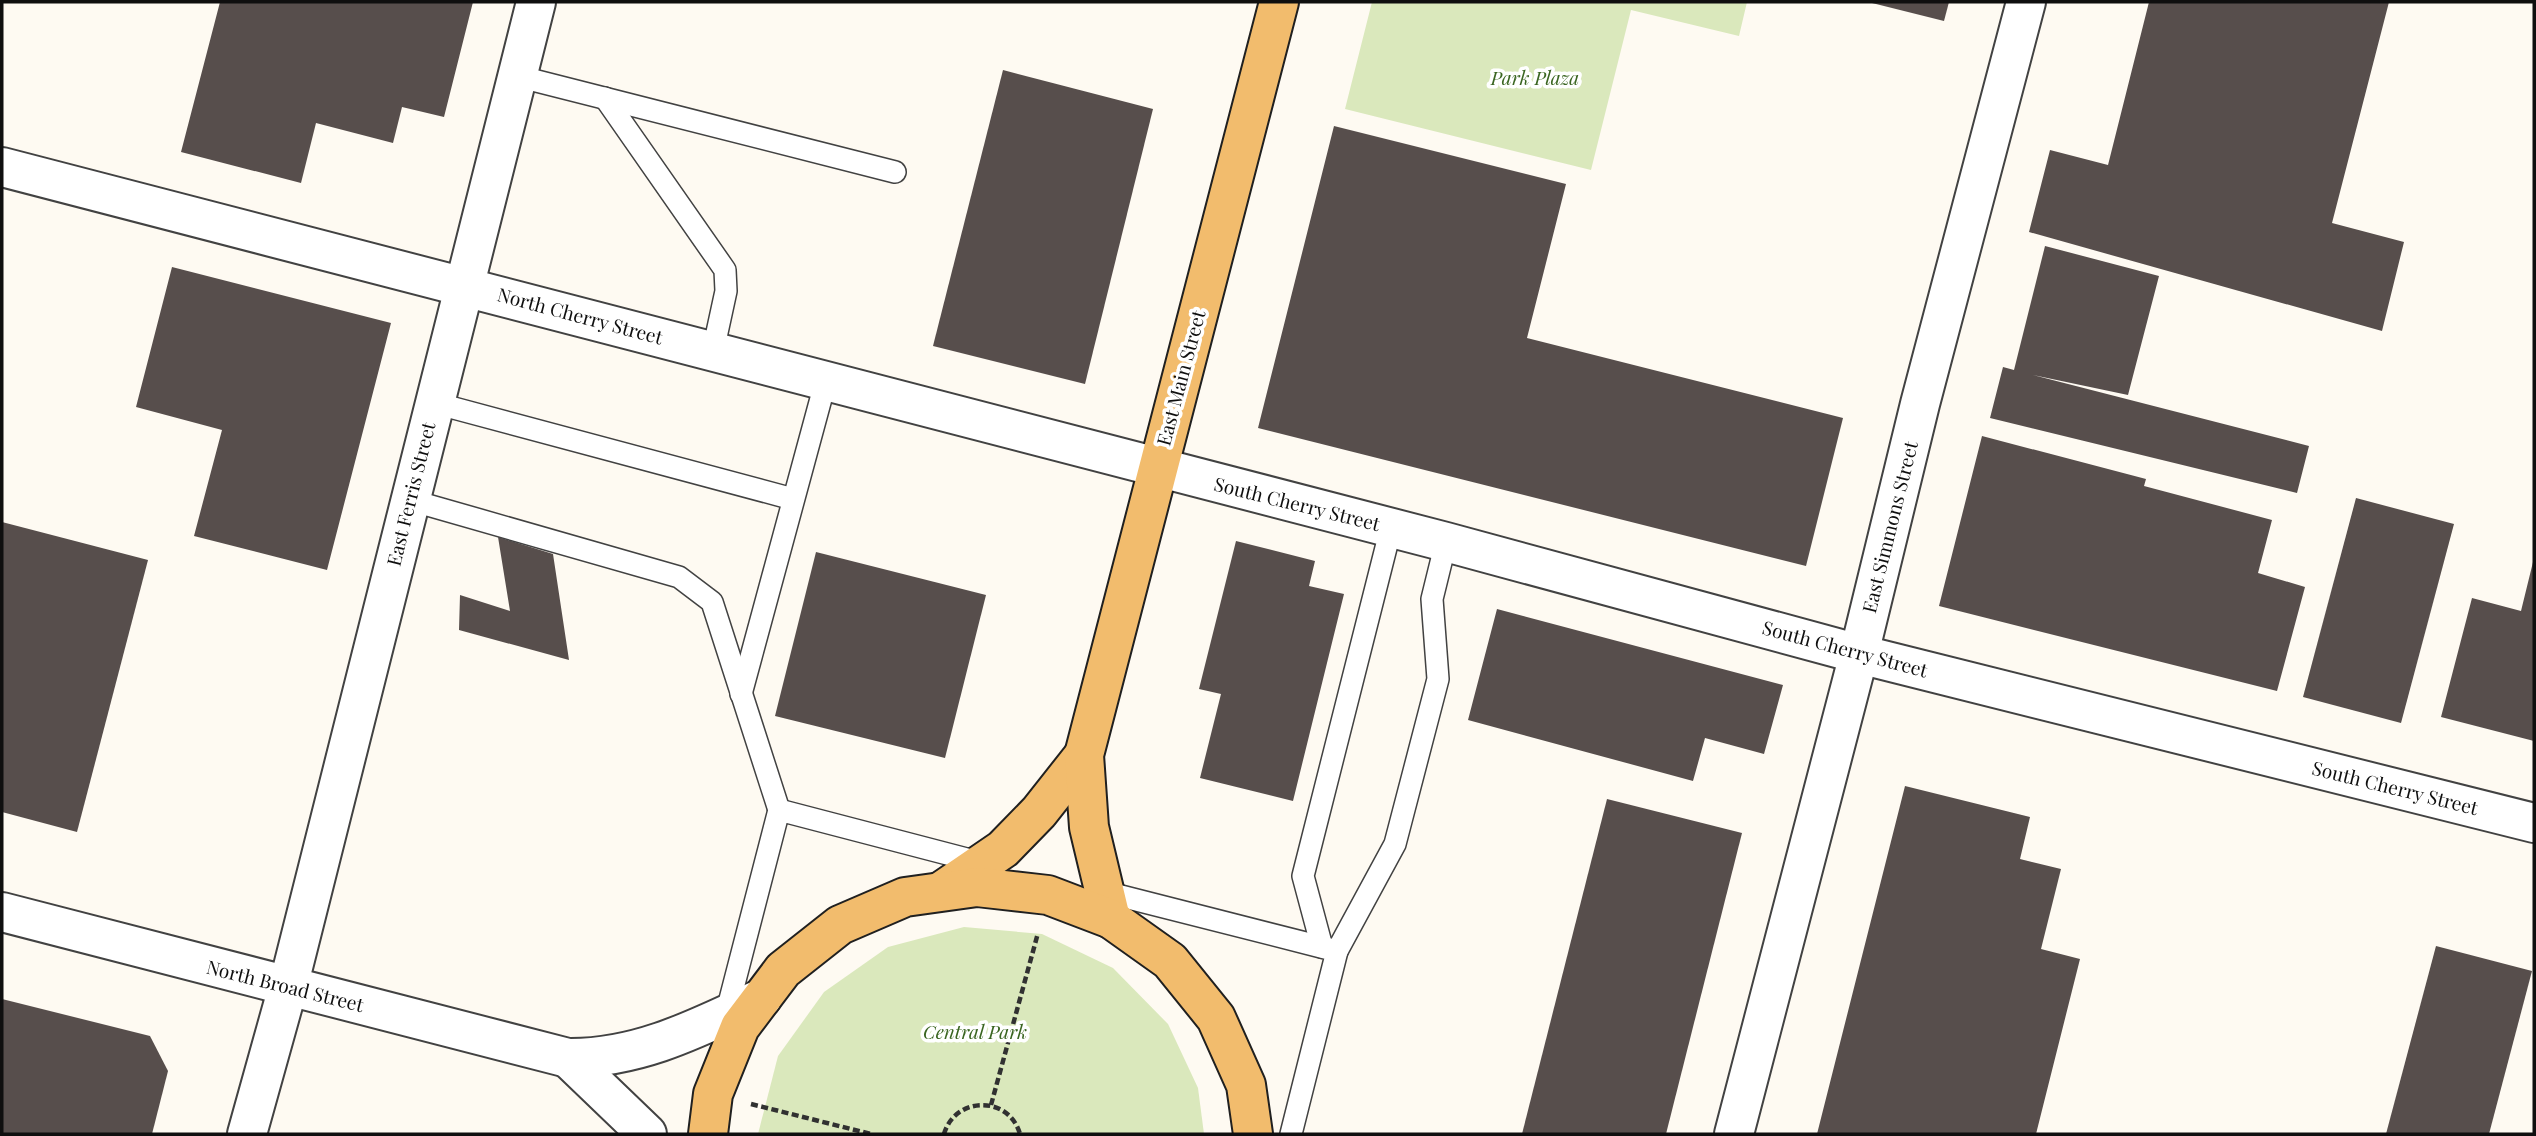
<svg xmlns="http://www.w3.org/2000/svg" width="2536" height="1136" font-family="'Playfair Display',serif">
	<rect width="100%" height="100%" fill="#fefaf2"/>
	<g fill="#dae8bc">
		<polygon points="1372,2 1747,2 1739,36 1631,10 1591,170 1345,109"/>
		<polygon points="964,927 1042,934 1113,968 1168,1024 1198,1088 1204,1134 758,1134 778,1056 824,992 888,947"/>
	</g>
	<g fill="#574e4c">
		<polygon points="220,2 473,2 444,117 402,107 393,143 316,123 301,183 181,152"/>
		<polygon points="1868,2 1949,2 1944,21"/>
		<polygon points="2149,2 2389,2 2332,223 2404,242 2382,331 2029,232 2050,150 2108,165"/>
		<polygon points="1003,70 1153,109 1085,384 933,346"/>
		<polygon points="1334,126 1566,184 1527,338 1843,418 1806,566 1258,428"/>
		<polygon points="2045,246 2159,276 2128,395 2033,375 2309,446 2297,493 1990,418 2003,367 2014,370"/>
		<polygon points="172,267 391,323 327,570 194,536 222,430 136,407"/>
		<polygon points="1982,436 2146,479 2144,486 2272,520 2258,573 2305,587 2277,691 1939,606"/>
		<polygon points="2356,498 2454,524 2401,723 2303,697"/>
		<polygon points="2,522 148,560 77,832 2,812"/>
		<polygon points="498,537 553,554 569,660 459,630 460,595 510,611"/>
		<polygon points="1236,541 1315,561 1309,586 1344,594 1293,801 1200,778 1221,694 1199,689"/>
		<polygon points="816,552 986,595 945,758 775,716"/>
		<polygon points="2533,562 2534,741 2441,717 2472,598 2521,611"/>
		<polygon points="1497,609 1783,685 1764,754 1705,738 1693,781 1468,720"/>
		<polygon points="1905,786 2030,817 2020,859 2061,869 2041,949 2080,959 2036,1134 1817,1134"/>
		<polygon points="1607,799 1742,833 1666,1134 1522,1134"/>
		<polygon points="2436,946 2532,971 2489,1134 2386,1134"/>
		<polygon points="2,999 150,1036 168,1071 152,1134 2,1134"/>
	</g>
	<g fill="none" stroke-linecap="round" stroke-linejoin="round">
		<g stroke="#424242" stroke-width="24">
			<g id="lane">
				<polyline points="517,76 895,172"/>
				<polyline points="605,98 725,270 726,291 713,351"/>
				<polyline points="435,403 793,499"/>
				<polyline points="410,500 679,577 712,602 779,810"/>
				<polyline points="741,694 826,380"/>
				<polyline points="1105,892 1337,951 1291,1134"/>
				<polyline points="1322,947 1303,876 1391,528"/>
				<polyline points="1337,951 1395,844 1438,679 1432,599 1446,542"/>
				<polyline points="726,1015 779,810 982,863"/>
			</g>
		</g>
		<g stroke="#424242" stroke-width="42">
			<g id="street">
				<polyline points="2,167 1446,542 1859,654 2534,823"/>
				<path d="M2 912 568 1058C639 1059 700 1027 762 998"/>
				<polyline points="568,1058 647,1134"/>
				<polyline points="247,1134 288,987 536,2"/>
				<polyline points="1734,1134 1859,654 1920,404 2026,2"/>
			</g>
		</g>
		<g stroke="#202020" stroke-width="42">
			<g id="primary">
				<polyline points="943,890 1003,849 1039,812 1084,755"/>
				<polyline points="1111,919 1089,827 1084,755 1279,2"/>
				<polyline points="708,1134 713,1094 740,1027 783,970 840,925 905,897 977,887 1048,895 1111,919 1170,961 1216,1018 1246,1085 1253,1134"/>
			</g>
		</g>
		<g stroke="#313131" stroke-width="4.5" stroke-dasharray="7 3.5" stroke-linecap="butt">
			<polyline points="751,1104 871,1134"/>
			<polyline points="991,1105 1038,933"/>
			<path d="M944 1134C955 1096 1009 1095 1020 1134"/>
		</g>
		<use href="#lane" stroke="#fff" stroke-width="21"/>
		<use href="#street" stroke="#fff" stroke-width="38"/>
		<use href="#primary" stroke="#f2bc6d" stroke-width="38"/>
	</g>
	<g text-anchor="middle" stroke-width="7" stroke-linejoin="round" paint-order="stroke">
		<g font-size="19" font-style="italic" fill="#3a6521" stroke="#fff">
			<text x="1535" y="85">Park Plaza</text>
			<text x="975" y="1039">Central Park</text>
		</g>
		<g font-size="19" fill="#0f0f0f" stroke="#fff">
			<text transform="translate(580 316) rotate(15)" y="7">North Cherry Street</text>
			<text transform="translate(1181 378) rotate(-75)" y="7">East Main Street</text>
			<text transform="translate(411 494) rotate(-76)" y="7">East Ferris Street</text>
			<text transform="translate(1297 504) rotate(14)" y="7">South Cherry Street</text>
			<text transform="translate(1890 527) rotate(-76)" y="7">East Simmons Street</text>
			<text transform="translate(1845 649) rotate(15)" y="7">South Cherry Street</text>
			<text transform="translate(2395 788) rotate(14)" y="7">South Cherry Street</text>
			<text transform="translate(285 986) rotate(14)" y="7">North Broad Street</text>
		</g>
	</g>
	<rect width="2536" height="1136" fill="none" stroke="#0f0f0f" stroke-width="7"/>
</svg>
